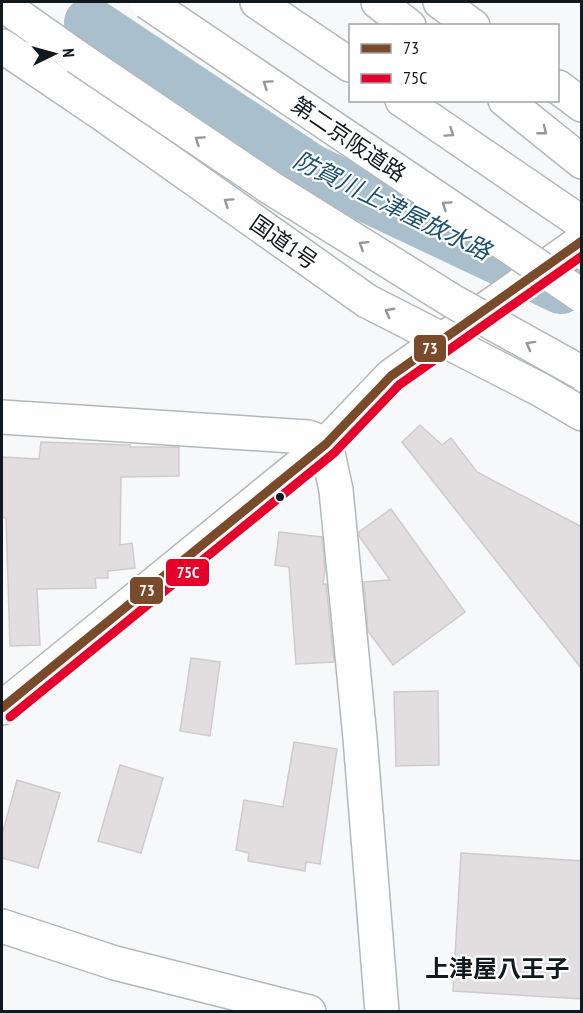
<svg xmlns="http://www.w3.org/2000/svg" width="583" height="1013" font-family="'PT Sans Narrow','Noto Sans JP',sans-serif">
	<rect width="100%" height="100%" fill="#f6f8fa"/>
	<g fill="none" stroke-linecap="round" stroke-linejoin="round">
		<polyline stroke="#a9bfcc" stroke-width="52" points="90,23 311,170 561,288"/>
	</g>
	<g fill="#e2dddf" stroke="#cfcbcd" stroke-width="1.5">
		<polygon points="420,425 442,445 451,438 477,472 582,527 582,669 402,442"/>
		<polygon points="41,442 130,445 130,447 179,447 179,476 121,477 120,545 132,543 135,568 108,571 108,578 95,578 96,588 37,589 40,645 10,646 6,518 2,517 2,457 39,459"/>
		<polygon points="391,509 465,612 393,665 368,631 364,582 390,580 359,536 359,532"/>
		<polygon points="279,532 322,537 325,569 323,584 326,584 334,662 296,664 289,567 275,565"/>
		<polygon points="191,658 220,662 210,736 180,731"/>
		<polygon points="438,691 439,765 396,766 394,692"/>
		<polygon points="294,742 337,749 320,864 306,862 305,871 248,861 249,853 236,850 244,800 283,807"/>
		<polygon points="120,765 163,778 141,853 98,841"/>
		<polygon points="17,780 60,793 38,868 2,858 2,835"/>
		<polygon points="461,853 582,861 582,999 453,991"/>
	</g>
	<g fill="none" stroke-linecap="round" stroke-linejoin="round">
		<g stroke="#b2b8bb" stroke-width="36">
			<g id="minor">
				<polyline points="2,417 308,437 326,444 336,490 360,738 382,1012"/>
				<polyline points="2,926 115,963 309,1012"/>
			</g>
		</g>
		<g stroke="#b2b8bb" stroke-width="36">
			<polyline id="major" points="2,708 326,444 391,376 582,241"/>
		</g>
		<g stroke="#b2b8bb" stroke-width="36">
			<g id="highway">
				<polyline points="257,2 350,65"/>
				<polyline points="378,2 409,26"/>
				<polyline points="440,2 473,26"/>
				<polyline points="2,4 77,57"/>
				<polyline points="2,46 104,115 367,301 541,390 582,414"/>
				<polyline points="558,87 582,105"/>
				<polyline points="402,100 582,223"/>
				<polyline points="505,100 582,162"/>
			</g>
		</g>
		<use href="#minor" stroke="#fefefe" stroke-width="33"/>
		<use href="#major" stroke="#fefefe" stroke-width="33"/>
		<use href="#highway" stroke="#fefefe" stroke-width="33"/>
		<g stroke="#b2b8bb" stroke-width="36" stroke-linecap="butt">
			<g id="highway-bridge">
				<polyline points="147,2 582,296"/>
				<polyline points="77,57 271,188 454,302 582,373"/>
			</g>
		</g>
		<use href="#highway-bridge" stroke="#fefefe" stroke-width="33"/>
		<g stroke="#fff" stroke-width="14">
			<polyline id="bus-1" points="2,708 326,444 391,376 582,241"/>
		</g>
		<g stroke="#fff" stroke-width="14">
			<polyline id="bus-2" points="10,717 334,453 399,385 582,256"/>
		</g>
		<use href="#bus-1" stroke="#7a4b2a" stroke-width="9"/>
		<use href="#bus-2" stroke="#e4002b" stroke-width="9"/>
	</g>
	<defs><path id="oneway-chevron" d="M-2-3.5L2.5 0L-2 3.5" fill="none" stroke-width="1.6" stroke-linecap="round" stroke-linejoin="round" transform="scale(1.5)"/></defs>
	<g stroke="#939799">
		<use href="#oneway-chevron" transform="translate(267 84) rotate(-146)"/>
		<use href="#oneway-chevron" transform="translate(543 131) rotate(38)"/>
		<use href="#oneway-chevron" transform="translate(450 133) rotate(34)"/>
		<use href="#oneway-chevron" transform="translate(199 140) rotate(-146)"/>
		<use href="#oneway-chevron" transform="translate(228 202) rotate(-145)"/>
		<use href="#oneway-chevron" transform="translate(446 205) rotate(-146)"/>
		<use href="#oneway-chevron" transform="translate(363 245) rotate(-148)"/>
		<use href="#oneway-chevron" transform="translate(389 312) rotate(-152)"/>
		<use href="#oneway-chevron" transform="translate(530 345) rotate(-151)"/>
	</g>
	<circle fill="#11191e" stroke="#fff" stroke-width="2" cx="280" cy="497" r="5"/>
	<g text-anchor="middle" stroke-width="4.5" stroke-linejoin="round" paint-order="stroke">
		<g font-size="22" fill="#11191e" stroke="#fff">
			<text transform="translate(349 139) rotate(34)" y="8">第二京阪道路</text>
			<text transform="translate(284 242) rotate(35)" y="8">国道1号</text>
		</g>
		<g font-size="24" font-style="italic" fill="#1a516c" stroke="#fff">
			<text transform="translate(392 206) rotate(26)" y="8">防賀川上津屋放水路</text>
		</g>
		<g font-size="24" font-weight="bold" fill="#11191e" stroke="#fff">
			<text x="497" y="977">上津屋八王子</text>
		</g>
	</g>
	<g stroke="#fff" stroke-width="2">
		<rect x="413" y="334" width="34" height="29" rx="6" fill="#7a4b2a"/>
		<rect x="165" y="558" width="45" height="29" rx="6" fill="#e4002b"/>
		<rect x="129" y="576" width="35" height="29" rx="6" fill="#7a4b2a"/>
	</g>
	<g font-size="16" text-anchor="middle" font-weight="bold" fill="#fff">
		<text x="430" y="354">73</text>
		<text x="188" y="578">75C</text>
		<text x="147" y="596">73</text>
	</g>
	<rect width="583" height="1013" fill="none" stroke="#11191e" stroke-width="6"/>
	<rect x="349" y="24" width="210" height="78" fill="#ffffff" stroke="#a0a3a5" stroke-width="1.5"/>
	<rect x="361" y="44" width="30" height="9" fill="#7a4b2a" stroke="#a0a3a5" stroke-width="1.5"/>
	<text x="403" y="54" font-size="18" fill="#11191e">73</text>
	<rect x="361" y="74" width="30" height="9" fill="#e4002b" stroke="#a0a3a5" stroke-width="1.5"/>
	<text x="403" y="84" font-size="18" fill="#11191e">75C</text>
	<g transform="translate(54 54) rotate(85)" stroke="#ffffff" stroke-width="4.5" paint-order="stroke">
	<path d="M0-4.5L10 22L0 15L-10 22Z" fill="#11191e"/>
	<text y="-9" font-size="16" font-weight="bold" text-anchor="middle" fill="#11191e">N</text>
	</g>
</svg>
